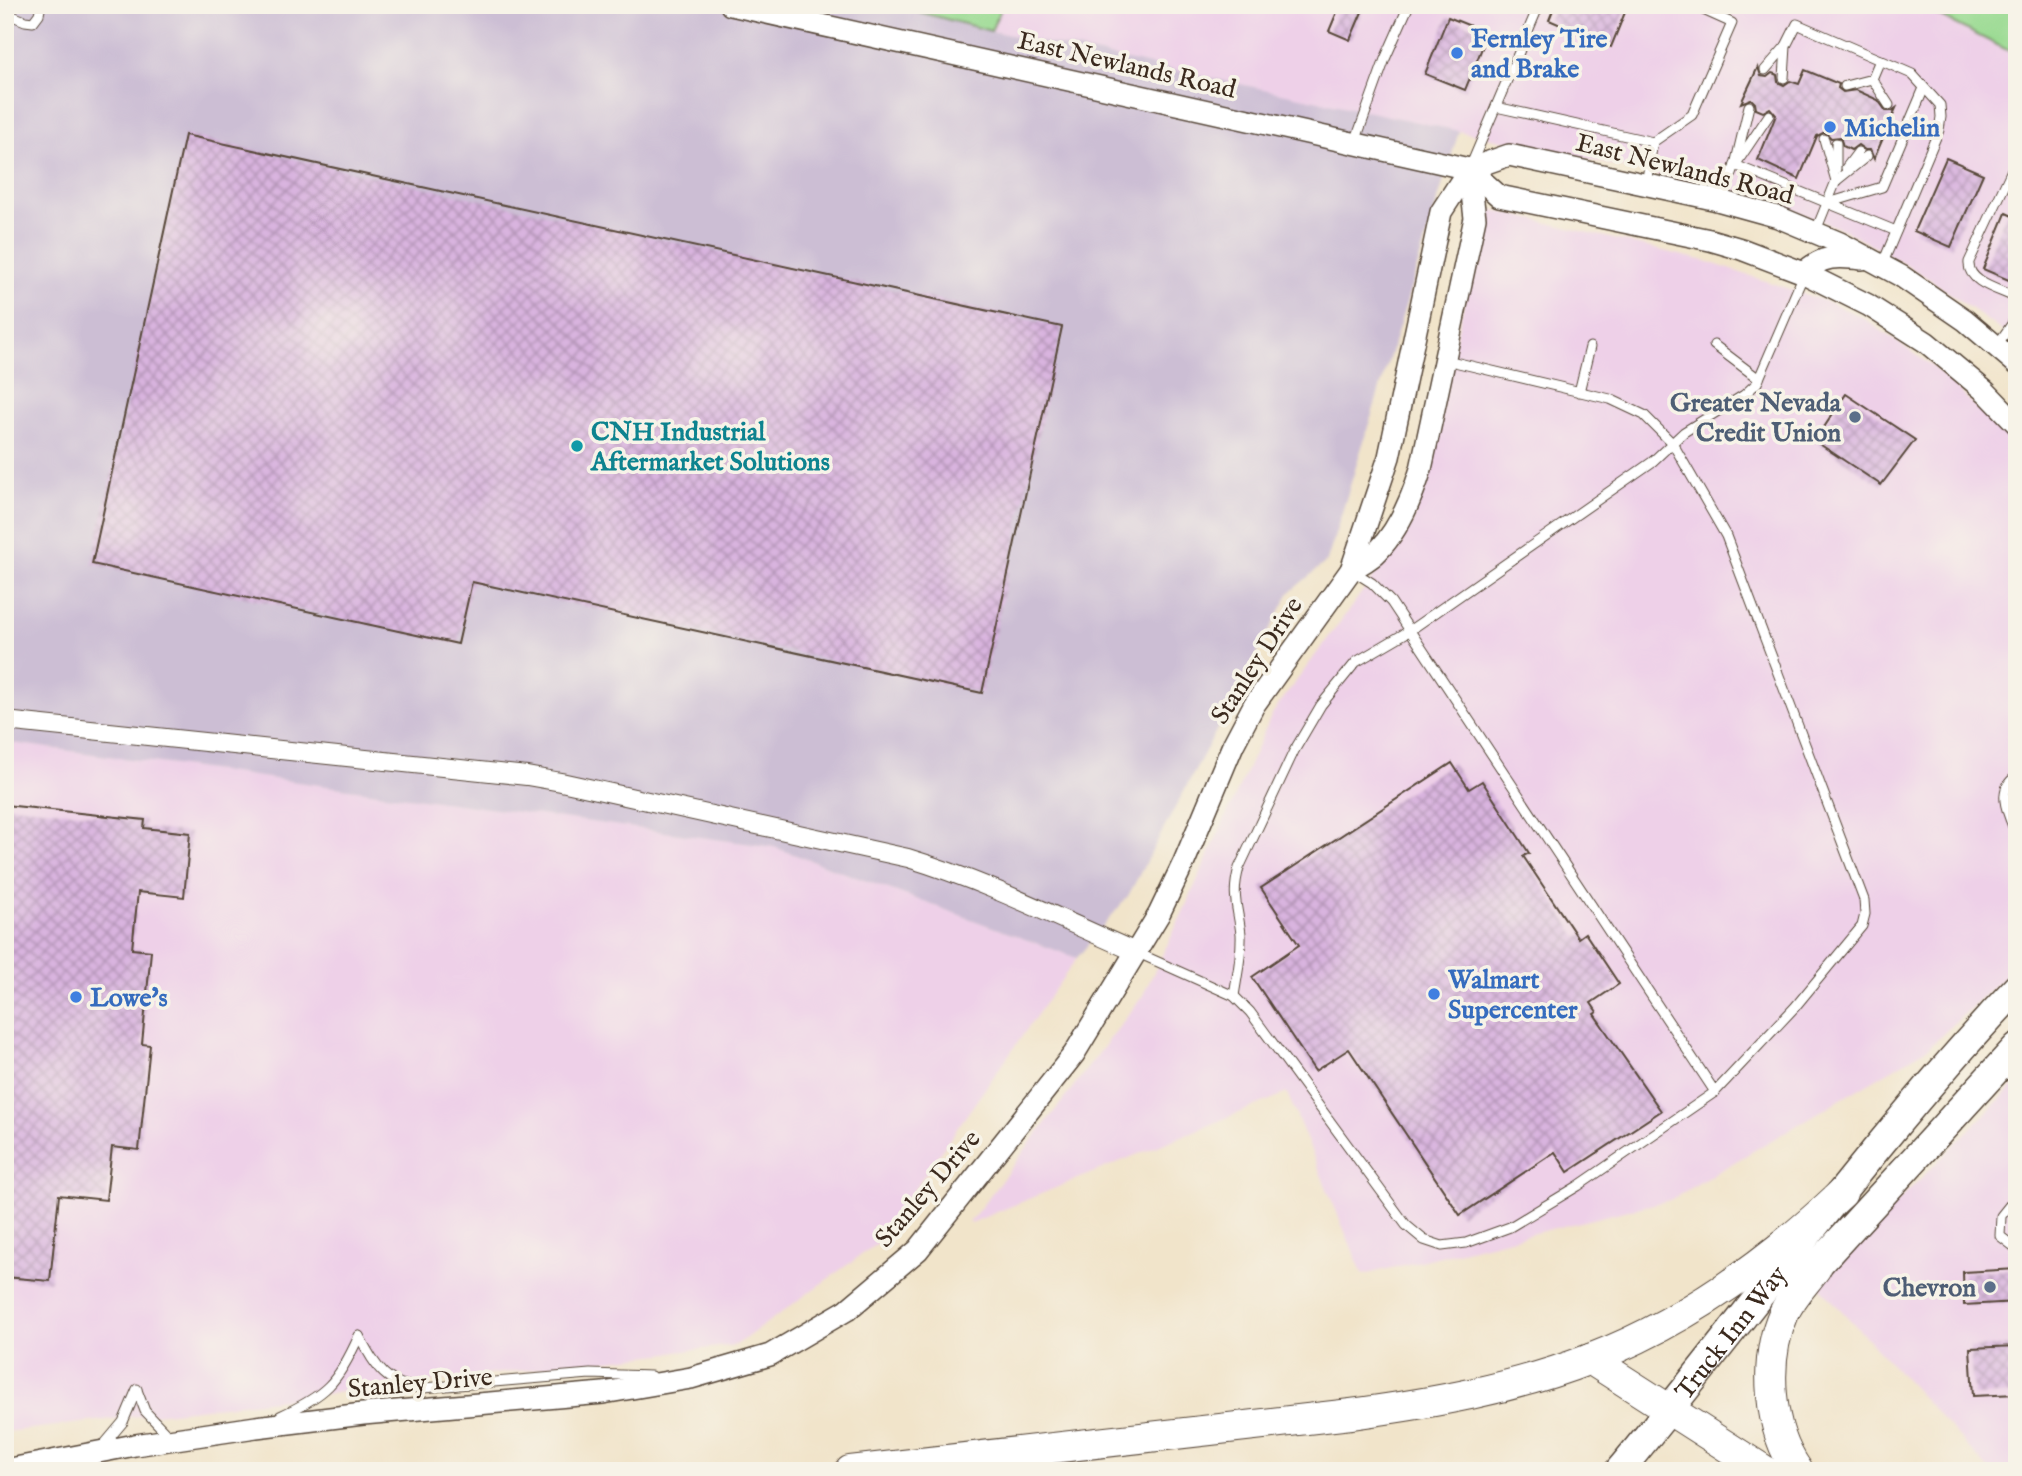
<svg xmlns="http://www.w3.org/2000/svg" width="2022" height="1476" font-family="'IM FELL English',serif">
	<defs>
		<pattern id="building-cross-hatch" width="8" height="8" patternUnits="userSpaceOnUse" patternTransform="scale(1.75)"><rect width="8" height="8" fill="#d9b4df"/><path d="M0 0l8 8M0 8l8-8" fill="none" stroke="#b193b4"/></pattern>
	</defs>
	<rect width="100%" height="100%" fill="#f7f3e8"/>
	<filter id="ink" filterUnits="userSpaceOnUse"><feTurbulence type="fractalNoise" baseFrequency=".0143" numOctaves="2"/><feDisplacementMap in="SourceGraphic" scale="14" xChannelSelector="R" yChannelSelector="G"/><feConvolveMatrix kernelMatrix="1 2 1 2 8 2 1 2 1" color-interpolation-filters="sRGB"/></filter>
	<filter id="wash" filterUnits="userSpaceOnUse"><feTurbulence type="fractalNoise" baseFrequency=".00686" numOctaves="4" result="noise"/><feDisplacementMap in="SourceGraphic" scale="28" xChannelSelector="R" yChannelSelector="G"/><feGaussianBlur stdDeviation="1.57" result="paint"/><feColorMatrix in="noise" values="0 0 0 0 0 0 0 0 0 0 0 0 0 0 0 0 0 1.4 0 .05"/><feComposite in="paint" operator="in"/></filter>
	<g filter="url(#wash)">
		<rect width="100%" height="100%" fill="#f1e4ca"/>
		<g fill="#eed0e8">
			<polygon points="1002,5 1917,5 2017,55 2017,342 1931,280 1851,233 1774,202 1528,146 991,31"/>
			<polygon points="1486,208 1705,261 1828,302 1862,317 1932,366 2008,436 2017,450 2017,965 1928,1048 1670,1200 1363,1275 1287,1093 968,1224 1142,997 1184,910 1272,714 1413,523"/>
			<polygon points="5,742 774,847 1077,958 875,1245 736,1345 5,1432"/>
			<polygon points="2017,1082 2017,1471 1990,1471 1816,1283"/>
		</g>
		<polygon fill="#ccbed4" points="5,5 893,5 991,31 1459,131 1327,561 1290,592 1128,896 1077,958 774,847 5,742"/>
		<g fill="#99da91" stroke="#6a8258" stroke-width="2">
			<polygon points="893,5 1002,5 991,31"/>
			<polygon points="1917,5 2017,5 2017,55"/>
		</g>
		<g id="blocks">
			<g fill="url(#building-cross-hatch)">
				<polygon points="1340,5 1365,5 1350,40 1329,31"/>
				<polygon points="1555,5 1628,5 1611,47 1549,20"/>
				<polygon points="1448,17 1488,33 1465,90 1425,74"/>
				<polygon points="1758,67 1761,76 1767,77 1772,73 1775,74 1777,75 1778,82 1784,85 1790,81 1799,84 1805,70 1839,84 1838,88 1843,92 1856,90 1878,100 1886,111 1892,111 1896,108 1874,159 1870,150 1865,150 1858,145 1851,150 1843,146 1840,137 1831,138 1825,132 1817,136 1799,179 1758,160 1776,115 1770,108 1763,112 1756,109 1755,103 1751,99 1741,103"/>
				<polygon points="185,135 1062,327 982,693 472,582 458,644 92,564"/>
				<polygon points="1946,158 1983,174 1951,247 1914,231"/>
				<polygon points="2006,213 2017,218 2017,269 2011,281 1983,269"/>
				<polygon points="1846,394 1915,440 1881,485 1815,441"/>
				<polygon points="1452,763 1469,789 1482,781 1529,853 1523,856 1578,938 1585,933 1619,984 1591,1003 1597,1012 1594,1014 1661,1111 1568,1172 1555,1152 1460,1215 1349,1049 1315,1071 1252,977 1299,945 1261,888"/>
				<polygon points="5,805 145,820 144,828 190,833 184,897 138,892 132,949 151,951 142,1044 150,1045 139,1150 112,1147 106,1200 59,1195 50,1281 5,1277"/>
				<polygon points="2017,1269 2017,1302 1964,1305 1963,1272"/>
				<polygon points="2017,1346 2017,1394 1973,1396 1970,1348"/>
			</g>
		</g>
	</g>
	<g filter="url(#ink)">
		<use href="#blocks" fill-opacity="0" stroke="#564638" stroke-width="2"/>
		<g fill="none" stroke-linecap="round" stroke-linejoin="round">
			<g stroke="#564638" stroke-width="11">
				<g id="service">
					<polyline points="5,13 25,21 33,22 39,14 41,5"/>
					<polyline points="1880,60 1872,79 1889,105"/>
					<polyline points="1765,70 1786,46"/>
					<polyline points="1784,78 1786,46 1797,24 1912,74 1940,105 1941,117 1939,130 1882,265"/>
					<polyline points="1845,86 1872,79"/>
					<polyline points="1496,107 1653,142"/>
					<polyline points="1824,139 1836,181"/>
					<polyline points="1355,142 1385,59 1409,5"/>
					<polyline points="1836,143 1836,169"/>
					<path d="M2017 159 1969 262C1967 283 2001 290 2017 298"/>
					<polyline points="1738,161 1769,115"/>
					<polyline points="1471,165 1539,5"/>
					<polyline points="1735,165 1896,231"/>
					<polyline points="1846,168 1858,152"/>
					<polyline points="1646,184 1653,142 1692,115 1732,23 1692,5"/>
					<polyline points="1722,201 1735,165 1749,106"/>
					<polyline points="1828,203 1882,187 1924,88"/>
					<polyline points="1815,233 1836,181 1867,156"/>
					<polyline points="1714,345 1759,379"/>
					<polyline points="1997,345 2017,317"/>
					<polyline points="1579,392 1590,347"/>
					<polyline points="1353,571 1372,583 1391,602 1715,1092"/>
					<path d="M2017 776C1994 790 2009 816 2017 836"/>
					<polyline points="1138,953 1234,996 1250,1012 1406,1225 1424,1240 1442,1246 1466,1243 1510,1227 1578,1186 1715,1092 1795,1007 1862,926 1865,914 1864,900 1726,536 1673,444 1644,415 1610,399 1446,360"/>
					<path d="M1234 996C1237 976 1242 955 1241 934 1238 907 1231 896 1239 868L1294 751 1321 705 1356 662 1409 631 1652 462 1684 432 1744 395 1757 383 1804 274"/>
					<polyline points="2017,1196 2001,1216 2000,1236 2017,1249"/>
					<path d="M359 1336C375 1365 385 1386 423 1388L590 1374 651 1376"/>
					<polyline points="137,1390 145,1411 171,1438"/>
					<path d="M280 1416C326 1395 338 1383 359 1336"/>
					<polyline points="102,1447 123,1422 137,1389"/>
				</g>
			</g>
			<g stroke="#564638" stroke-width="20">
				<path id="minor" d="M5 721 527 776 561 782 908 858C987 882 1062 920 1138 953"/>
			</g>
			<g stroke="#564638" stroke-width="24">
				<g id="tertiary">
					<polyline points="731,5 1469,169 1499,196 1710,240 1741,249 1804,273 1868,305 1926,342 1986,392 2017,424"/>
					<polyline points="1469,169 1509,155 1713,199 1778,217 1840,243 1901,276 1965,320 2017,364"/>
					<path d="M1804 273C1821 255 1839 256 1862 259"/>
					<path d="M1351 570C1360 564 1371 559 1378 551 1399 529 1412 498 1421 469L1475 218 1469 169"/>
					<polyline points="5,1470 135,1445 256,1427 363,1414 603,1393 691,1378 770,1355 847,1310 918,1250 1074,1054 1159,914 1184,862 1233,745 1254,705 1351,570 1389,457 1441,212 1469,169"/>
				</g>
			</g>
			<g stroke="#564638" stroke-width="31">
				<g id="trunk">
					<polyline points="1801,1283 2017,1047"/>
					<path id="s1" d="M1619 1471C1752 1311 1873 1140 2017 988"/>
				</g>
			</g>
			<g stroke="#564638" stroke-width="32">
				<g id="motorway">
					<polyline points="1590,1359 1765,1471"/>
					<path d="M850 1471 1351 1414C1432 1403 1513 1389 1590 1359 1686 1322 1768 1263 1842 1193"/>
					<path d="M1798 1471C1768 1429 1763 1360 1784 1313 1791 1297 1806 1282 1816 1268"/>
				</g>
			</g>
			<use href="#service" stroke="#fff" stroke-width="9"/>
			<use href="#minor" stroke="#fff" stroke-width="18"/>
			<use href="#tertiary" stroke="#fff" stroke-width="21"/>
			<use href="#trunk" stroke="#fff" stroke-width="28"/>
			<use href="#motorway" stroke="#fff" stroke-width="30"/>
		</g>
	</g>
	<g fill="#3f7fe0" stroke="#f7f3e8" stroke-width="2.5">
		<circle cx="1457" cy="53" r="7"/>
		<circle cx="1830" cy="127" r="7"/>
		<circle cx="1434" cy="994" r="7"/>
		<circle cx="76" cy="997" r="7"/>
	</g>
	<g fill="#5c6f8a" stroke="#f7f3e8" stroke-width="2.5">
		<circle cx="1855" cy="417" r="7"/>
		<circle cx="1990" cy="1287" r="7"/>
	</g>
	<circle fill="#0f9aa8" stroke="#f7f3e8" stroke-width="2.5" cx="577" cy="446" r="7"/>
	<g text-anchor="middle" stroke-width="7" stroke-linejoin="round" paint-order="stroke">
		<g font-size="26" font-weight="bold" fill="#366cbe" stroke="#f7f3e8" text-anchor="start">
			<text x="1471" y="47">Fernley Tire<tspan x="1471" dy="30">and Brake</tspan></text>
			<text x="1844" y="136">Michelin</text>
			<text x="1448" y="988">Walmart<tspan x="1448" dy="30">Supercenter</tspan></text>
			<text x="90" y="1006">Lowe's</text>
		</g>
		<g font-size="26" fill="#3b2a1e" stroke="#f7f3e8">
			<text transform="translate(1127 64) rotate(13)" y="9">East Newlands Road</text>
			<text transform="translate(1685 168) rotate(14)" y="9">East Newlands Road</text>
			<text transform="translate(1256 660) rotate(-57)" y="9">Stanley Drive</text>
			<text transform="translate(927 1188) rotate(-49)" y="9">Stanley Drive</text>
			<text dy="9" stroke="none"><textPath href="#s1" startOffset="178">Truck Inn Way</textPath></text>
			<text transform="translate(420 1382) rotate(-5)" y="9">Stanley Drive</text>
		</g>
		<g font-size="26" font-weight="bold" fill="#4e5e75" stroke="#f7f3e8" text-anchor="end">
			<text x="1841" y="411">Greater Nevada<tspan x="1841" dy="30">Credit Union</tspan></text>
			<text x="1976" y="1296">Chevron</text>
		</g>
		<g font-size="26" font-weight="bold" fill="#0d838f" stroke="#f7f3e8" text-anchor="start">
			<text x="591" y="440">CNH Industrial<tspan x="591" dy="30">Aftermarket Solutions</tspan></text>
		</g>
	</g>
	<rect width="2022" height="1476" fill="none" stroke="#f7f3e8" stroke-width="28"/>
</svg>
